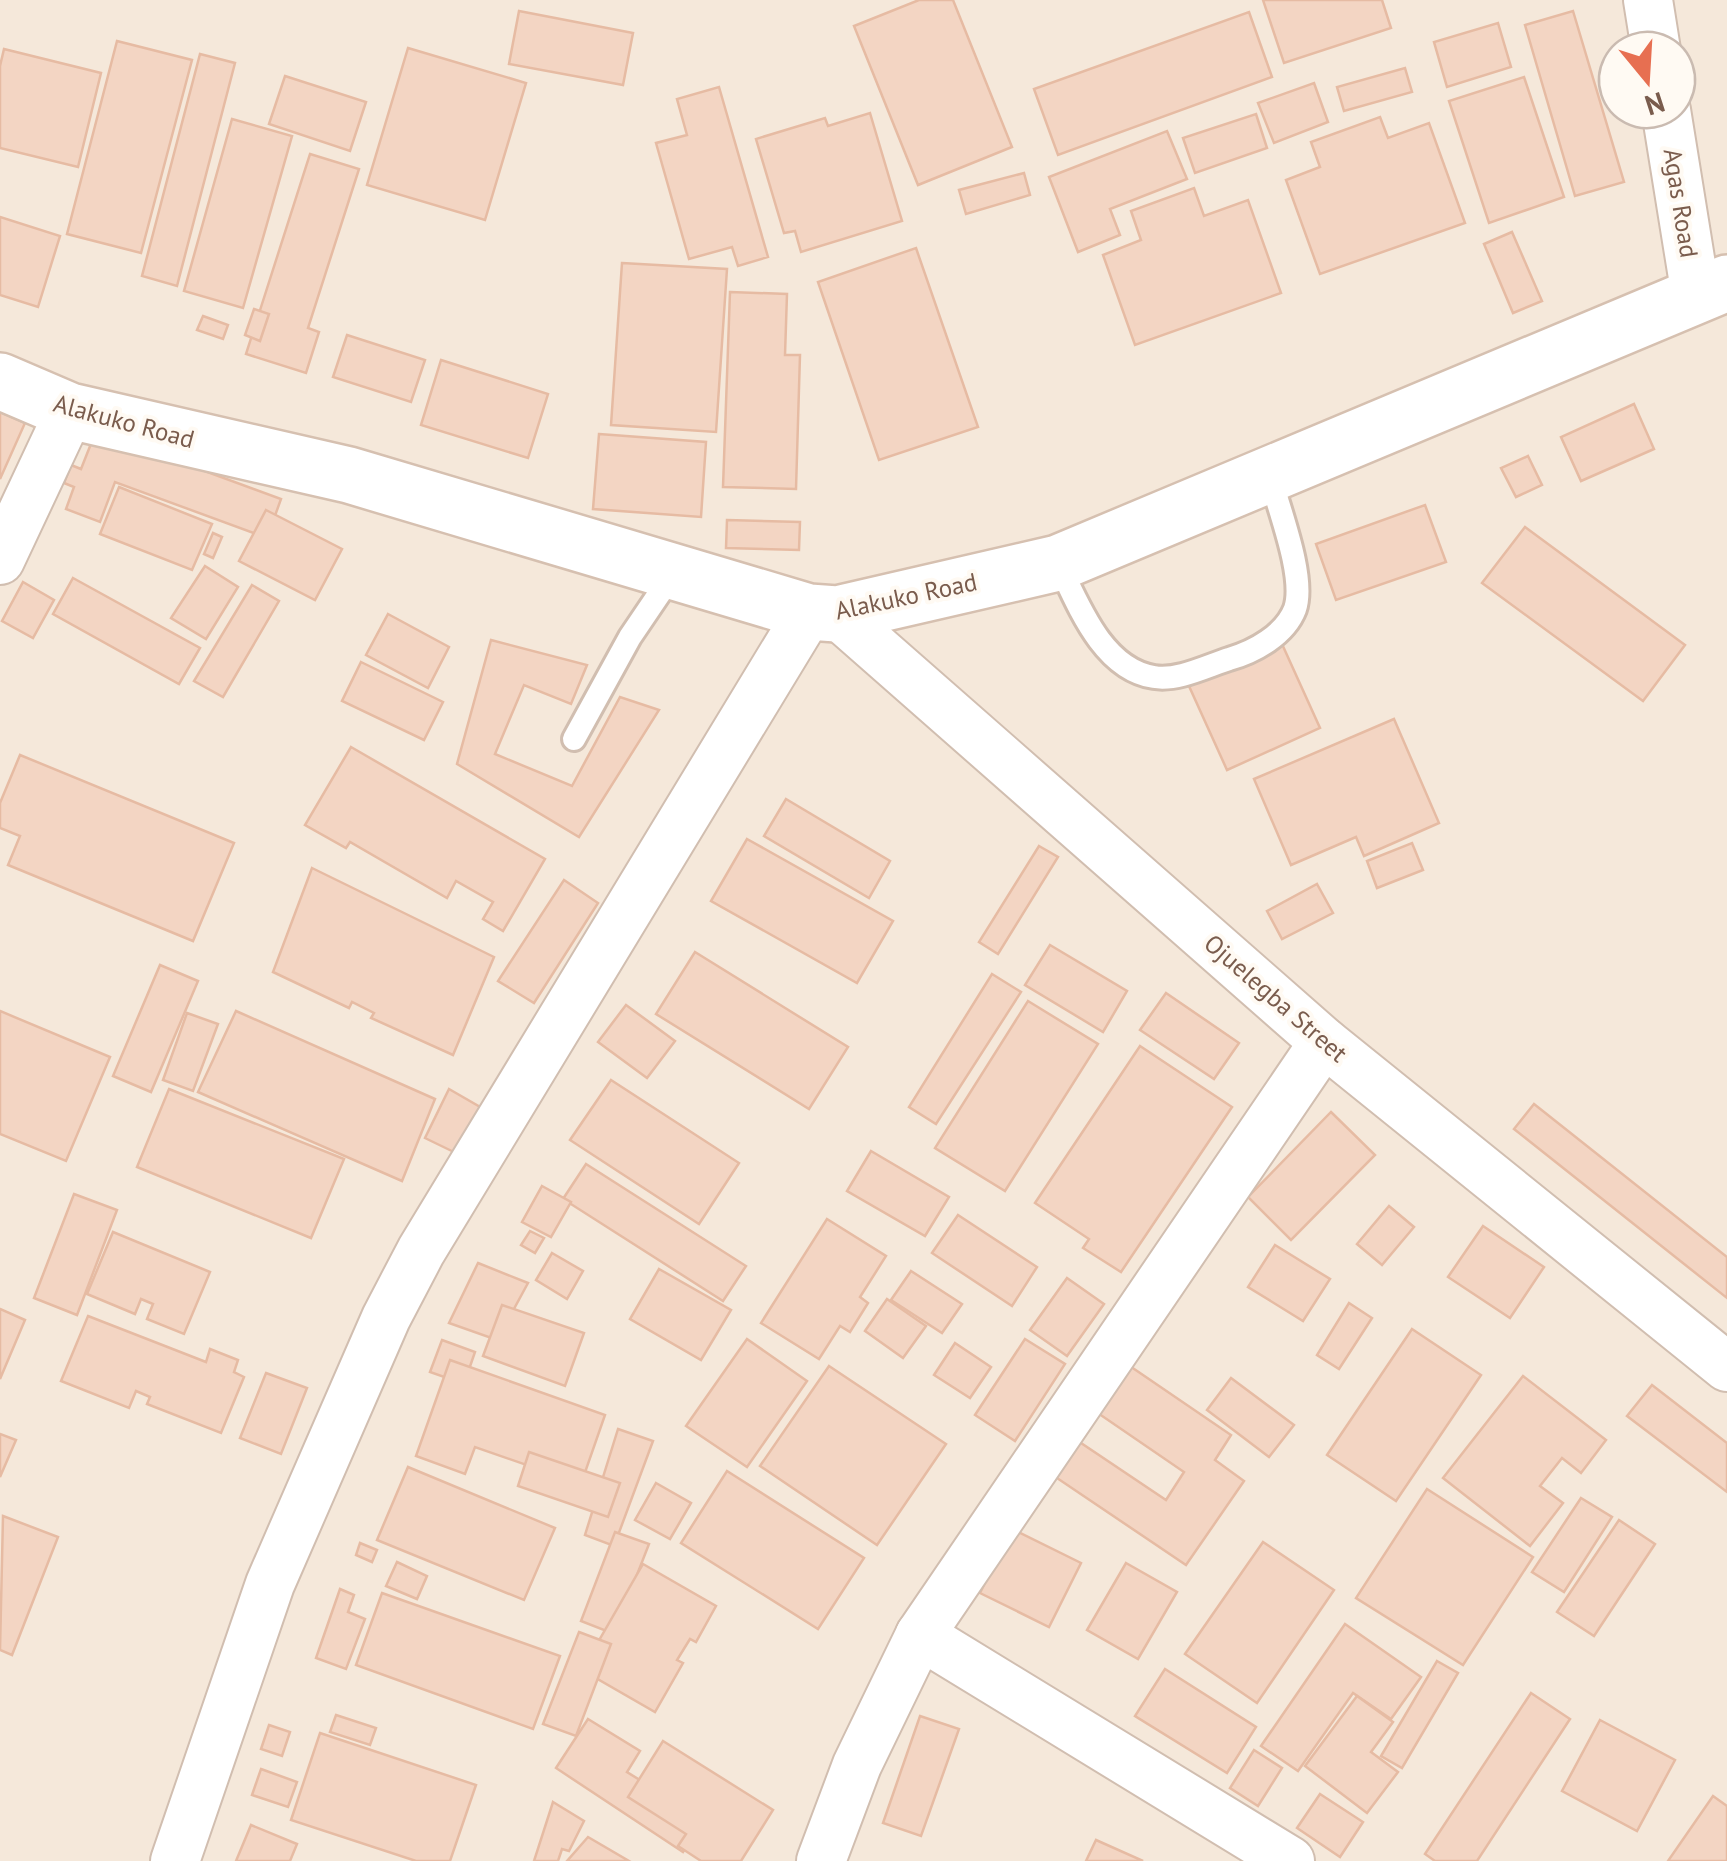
<svg xmlns="http://www.w3.org/2000/svg" width="1727" height="1861" font-family="'PT Sans',sans-serif">
	<rect width="100%" height="100%" fill="#fdf6ec"/>
	<path fill="#f5e8da" fill-rule="evenodd" d="M0 0H1727V1861H0ZM1617 50H1677V110H1617Z"/>
	<g fill="#f3d5c3" stroke="#e6bba3" stroke-width="2.5">
		<polygon points="919,0 953,0 1012,147 918,185 854,26"/>
		<polygon points="1263,0 1382,0 1391,28 1284,63"/>
		<polygon points="519,11 633,33 623,85 509,64"/>
		<polygon points="1573,11 1624,182 1575,196 1525,25"/>
		<polygon points="1249,12 1272,77 1058,155 1034,89"/>
		<polygon points="1498,23 1511,67 1447,87 1434,42"/>
		<polygon points="117,41 192,60 141,253 67,234"/>
		<polygon points="408,48 526,83 485,220 367,185"/>
		<polygon points="4,49 101,73 78,167 0,148 0,66"/>
		<polygon points="200,54 235,63 177,286 142,276"/>
		<polygon points="1405,68 1412,92 1344,111 1337,87"/>
		<polygon points="285,76 366,102 350,151 269,124"/>
		<polygon points="1524,77 1564,197 1489,223 1449,101"/>
		<polygon points="1314,83 1328,122 1274,143 1258,103"/>
		<polygon points="719,87 768,257 738,266 732,247 689,259 656,143 687,135 677,99"/>
		<polygon points="870,113 902,221 801,252 795,231 784,233 756,139 825,118 828,126"/>
		<polygon points="1256,114 1267,148 1195,173 1183,138"/>
		<polygon points="1380,117 1388,138 1429,123 1465,223 1320,274 1286,180 1320,167 1311,142"/>
		<polygon points="232,119 292,136 243,308 184,291"/>
		<polygon points="1167,131 1187,179 1110,209 1120,235 1078,252 1049,177"/>
		<polygon points="310,154 359,169 308,328 319,332 306,373 246,354"/>
		<polygon points="1024,173 1030,195 966,214 959,190"/>
		<polygon points="1194,188 1204,216 1248,200 1281,293 1135,345 1103,255 1141,240 1131,211"/>
		<polygon points="0,217 60,236 38,307 0,295"/>
		<polygon points="1512,232 1542,301 1513,313 1484,244"/>
		<polygon points="916,248 978,427 879,460 818,282"/>
		<polygon points="622,263 727,269 716,432 611,425"/>
		<polygon points="730,292 787,294 785,355 800,355 796,489 723,487"/>
		<polygon points="254,309 269,314 260,341 245,335"/>
		<polygon points="203,316 228,325 223,339 197,330"/>
		<polygon points="347,335 425,360 411,402 333,377"/>
		<polygon points="441,360 548,394 528,458 421,425"/>
		<polygon points="1634,404 1654,449 1581,481 1561,437"/>
		<polygon points="0,412 25,423 0,479"/>
		<polygon points="96,431 281,499 267,538 115,482 100,522 66,509 74,487 64,483 71,465 81,469"/>
		<polygon points="599,434 706,442 701,517 593,509"/>
		<polygon points="1528,456 1542,485 1516,497 1501,468"/>
		<polygon points="119,487 212,524 192,570 100,534"/>
		<polygon points="1425,505 1446,562 1336,600 1316,544"/>
		<polygon points="266,510 342,549 315,600 239,561"/>
		<polygon points="727,520 800,522 799,550 726,548"/>
		<polygon points="1525,527 1685,645 1643,701 1482,583"/>
		<polygon points="213,533 222,537 213,558 204,554"/>
		<polygon points="205,566 238,587 206,639 171,618"/>
		<polygon points="73,578 200,648 179,684 53,614"/>
		<polygon points="23,582 54,600 33,638 2,621"/>
		<polygon points="252,585 279,601 223,697 194,681"/>
		<polygon points="388,614 449,647 428,688 366,655"/>
		<polygon points="491,640 587,665 571,704 524,685 495,754 572,786 620,697 659,710 579,837 457,764"/>
		<polygon points="1282,644 1320,728 1227,770 1189,686"/>
		<polygon points="361,662 443,702 424,740 342,701"/>
		<polygon points="1394,719 1439,823 1364,856 1356,837 1291,865 1254,779"/>
		<polygon points="351,747 545,859 503,931 483,919 493,902 456,881 447,898 350,842 346,848 305,825"/>
		<polygon points="20,755 234,843 193,941 8,865 20,836 0,828 0,803"/>
		<polygon points="786,799 890,861 869,898 764,836"/>
		<polygon points="747,839 893,921 857,983 711,901"/>
		<polygon points="1412,843 1423,870 1377,888 1367,861"/>
		<polygon points="1039,846 1058,857 998,954 979,942"/>
		<polygon points="312,868 494,957 453,1055 371,1018 374,1013 352,1002 349,1008 273,972"/>
		<polygon points="564,880 598,903 534,1003 498,981"/>
		<polygon points="1317,884 1333,913 1282,939 1267,911"/>
		<polygon points="1050,945 1127,991 1103,1032 1025,985"/>
		<polygon points="695,952 848,1047 809,1109 656,1014"/>
		<polygon points="160,965 198,981 151,1092 113,1076"/>
		<polygon points="992,974 1021,992 936,1124 909,1107"/>
		<polygon points="1166,993 1239,1043 1214,1079 1140,1030"/>
		<polygon points="1028,1001 1098,1044 1005,1191 935,1148"/>
		<polygon points="626,1005 675,1041 647,1078 598,1042"/>
		<polygon points="0,1011 110,1057 66,1161 0,1134"/>
		<polygon points="236,1011 435,1099 402,1181 198,1092"/>
		<polygon points="187,1013 218,1024 193,1091 163,1080"/>
		<polygon points="1140,1046 1232,1107 1121,1272 1083,1248 1089,1239 1035,1203"/>
		<polygon points="611,1080 739,1163 699,1224 570,1140"/>
		<polygon points="169,1089 344,1159 311,1238 137,1167"/>
		<polygon points="449,1089 487,1111 460,1155 425,1138"/>
		<polygon points="1534,1104 1727,1257 1727,1298 1514,1129"/>
		<polygon points="1331,1112 1375,1155 1291,1240 1248,1197"/>
		<polygon points="871,1151 949,1197 925,1236 847,1191"/>
		<polygon points="586,1164 746,1266 723,1301 563,1199"/>
		<polygon points="542,1186 571,1202 551,1237 522,1222"/>
		<polygon points="74,1194 117,1210 77,1315 34,1298"/>
		<polygon points="1389,1206 1414,1227 1382,1265 1357,1244"/>
		<polygon points="958,1215 1037,1267 1012,1306 932,1253"/>
		<polygon points="827,1219 886,1256 860,1297 868,1303 850,1332 840,1326 819,1359 761,1323"/>
		<polygon points="1483,1226 1544,1267 1510,1318 1448,1277"/>
		<polygon points="530,1231 544,1238 535,1253 521,1245"/>
		<polygon points="113,1232 210,1272 184,1334 147,1319 153,1304 141,1299 135,1314 87,1294"/>
		<polygon points="1275,1245 1330,1279 1303,1321 1248,1287"/>
		<polygon points="552,1253 583,1271 567,1299 536,1280"/>
		<polygon points="478,1263 528,1283 497,1340 449,1323"/>
		<polygon points="659,1269 731,1310 701,1360 630,1319"/>
		<polygon points="911,1271 962,1304 942,1333 891,1300"/>
		<polygon points="1067,1278 1104,1304 1067,1356 1030,1330"/>
		<polygon points="887,1299 926,1326 903,1358 865,1331"/>
		<polygon points="1349,1303 1372,1318 1339,1369 1317,1355"/>
		<polygon points="502,1305 584,1333 565,1386 483,1356"/>
		<polygon points="0,1309 25,1320 0,1379"/>
		<polygon points="88,1316 206,1362 210,1349 238,1360 234,1372 244,1377 221,1433 147,1404 150,1397 136,1391 129,1408 61,1381"/>
		<polygon points="1412,1329 1481,1375 1396,1501 1327,1455"/>
		<polygon points="747,1339 807,1381 747,1467 686,1426"/>
		<polygon points="1025,1339 1065,1364 1015,1441 975,1415"/>
		<polygon points="442,1340 475,1352 464,1384 430,1372"/>
		<polygon points="955,1343 991,1367 970,1398 934,1375"/>
		<polygon points="450,1360 605,1415 581,1484 475,1447 465,1474 416,1456"/>
		<polygon points="1121,1360 1231,1435 1215,1460 1244,1481 1186,1565 1051,1474 1075,1439 1166,1500 1184,1472 1089,1407"/>
		<polygon points="829,1366 946,1444 877,1545 760,1466"/>
		<polygon points="266,1373 307,1388 281,1454 240,1438"/>
		<polygon points="1523,1376 1606,1440 1581,1473 1562,1458 1540,1486 1563,1503 1530,1546 1443,1478"/>
		<polygon points="1231,1378 1294,1425 1269,1457 1207,1410"/>
		<polygon points="1652,1385 1727,1443 1727,1492 1627,1416"/>
		<polygon points="618,1429 653,1441 614,1546 585,1535"/>
		<polygon points="0,1434 16,1440 0,1477"/>
		<polygon points="529,1452 620,1483 608,1517 518,1486"/>
		<polygon points="408,1467 555,1528 524,1600 377,1540"/>
		<polygon points="727,1471 864,1558 818,1629 681,1543"/>
		<polygon points="656,1483 691,1503 670,1539 635,1520"/>
		<polygon points="1427,1489 1533,1557 1463,1665 1356,1598"/>
		<polygon points="1581,1498 1612,1517 1564,1592 1532,1572"/>
		<polygon points="3,1516 58,1537 12,1655 0,1650"/>
		<polygon points="1619,1520 1655,1544 1594,1636 1557,1612"/>
		<polygon points="1012,1529 1081,1563 1049,1627 980,1593"/>
		<polygon points="615,1532 649,1544 614,1634 581,1621"/>
		<polygon points="1263,1542 1334,1590 1257,1703 1185,1654"/>
		<polygon points="360,1543 377,1550 372,1562 356,1555"/>
		<polygon points="397,1562 427,1576 417,1599 386,1586"/>
		<polygon points="1126,1563 1177,1592 1138,1659 1087,1630"/>
		<polygon points="643,1564 716,1606 696,1642 690,1639 677,1660 683,1663 655,1712 582,1670"/>
		<polygon points="340,1589 354,1595 348,1612 365,1619 346,1669 316,1658"/>
		<polygon points="382,1593 560,1656 533,1729 356,1665"/>
		<polygon points="1345,1624 1421,1677 1391,1719 1353,1693 1298,1771 1261,1746"/>
		<polygon points="579,1632 611,1644 576,1736 543,1724"/>
		<polygon points="1437,1661 1458,1673 1402,1768 1381,1756"/>
		<polygon points="1165,1669 1256,1727 1227,1773 1135,1716"/>
		<polygon points="1531,1693 1570,1719 1477,1861 1435,1861 1425,1854"/>
		<polygon points="1357,1696 1393,1722 1371,1752 1398,1772 1367,1813 1305,1766"/>
		<polygon points="336,1715 376,1728 370,1745 330,1732"/>
		<polygon points="920,1716 959,1729 921,1836 883,1823"/>
		<polygon points="588,1719 640,1751 627,1772 704,1820 683,1852 556,1768"/>
		<polygon points="1600,1720 1675,1760 1637,1831 1562,1791"/>
		<polygon points="269,1725 290,1732 282,1756 261,1749"/>
		<polygon points="320,1733 476,1785 450,1861 416,1861 291,1820"/>
		<polygon points="663,1741 773,1810 741,1861 701,1861 678,1846 686,1834 628,1797"/>
		<polygon points="1254,1750 1282,1768 1258,1806 1230,1788"/>
		<polygon points="261,1769 297,1782 288,1807 252,1795"/>
		<polygon points="1320,1794 1363,1822 1340,1857 1297,1828"/>
		<polygon points="1713,1796 1727,1806 1727,1861 1668,1861"/>
		<polygon points="553,1802 584,1821 569,1851 562,1849 558,1861 534,1861"/>
		<polygon points="251,1825 297,1844 290,1861 236,1861"/>
		<polygon points="588,1837 629,1861 567,1861"/>
		<polygon points="1096,1840 1143,1861 1086,1861"/>
	</g>
	<g fill="none" stroke-linecap="round" stroke-linejoin="round">
		<g stroke="#d1beb0" stroke-width="28">
			<g id="lane">
				<path d="M1058 563C1078 604 1102 669 1154 677 1178 681 1207 666 1229 659 1254 652 1285 635 1295 609 1306 577 1278 507 1269 473"/>
				<polyline points="574,739 630,637 674,572"/>
			</g>
		</g>
		<g stroke="#d1beb0" stroke-width="52">
			<g id="street">
				<polyline points="1648,0 1656,50"/>
				<polyline points="1666,110 1696,296"/>
				<polyline points="0,560 70,411"/>
				<polyline points="837,614 1324,1042 1727,1367"/>
				<polyline points="920,1635 1290,1861"/>
				<polyline points="175,1861 270,1584 386,1318 421,1251 809,612"/>
				<polyline points="821,1861 857,1765 920,1635 1324,1042"/>
			</g>
		</g>
		<g stroke="#d6c0b0" stroke-width="60">
			<polyline id="secondary" points="0,381 70,411 349,475 809,612 837,614 1058,563 1727,283"/>
		</g>
		<use href="#lane" stroke="#fff" stroke-width="22"/>
		<use href="#street" stroke="#fff" stroke-width="48"/>
		<use href="#secondary" stroke="#fff" stroke-width="55"/>
	</g>
	<g text-anchor="middle" stroke-width="8" stroke-linejoin="round" paint-order="stroke">
		<g font-size="25" fill="#7a5c4d" stroke="#fffaf3">
			<text transform="translate(1681 203) rotate(81)" y="9">Agas Road</text>
			<text transform="translate(124 421) rotate(15)" y="9">Alakuko Road</text>
			<text transform="translate(906 596) rotate(-12)" y="9">Alakuko Road</text>
			<text transform="translate(1276 998) rotate(41)" y="9">Ojuelegba Street</text>
		</g>
	</g>
	<g transform="translate(1647 80) rotate(162)"><circle r="48" fill="#fffaf3" stroke="#cabbb1" stroke-width="2.5"/>
	<path d="M0-8L18 38L0 25L-18 38Z" fill="#e76f51"/>
	<text y="-15" font-size="28" font-weight="bold" text-anchor="middle" fill="#7a5c4d">N</text>
	</g>
</svg>
